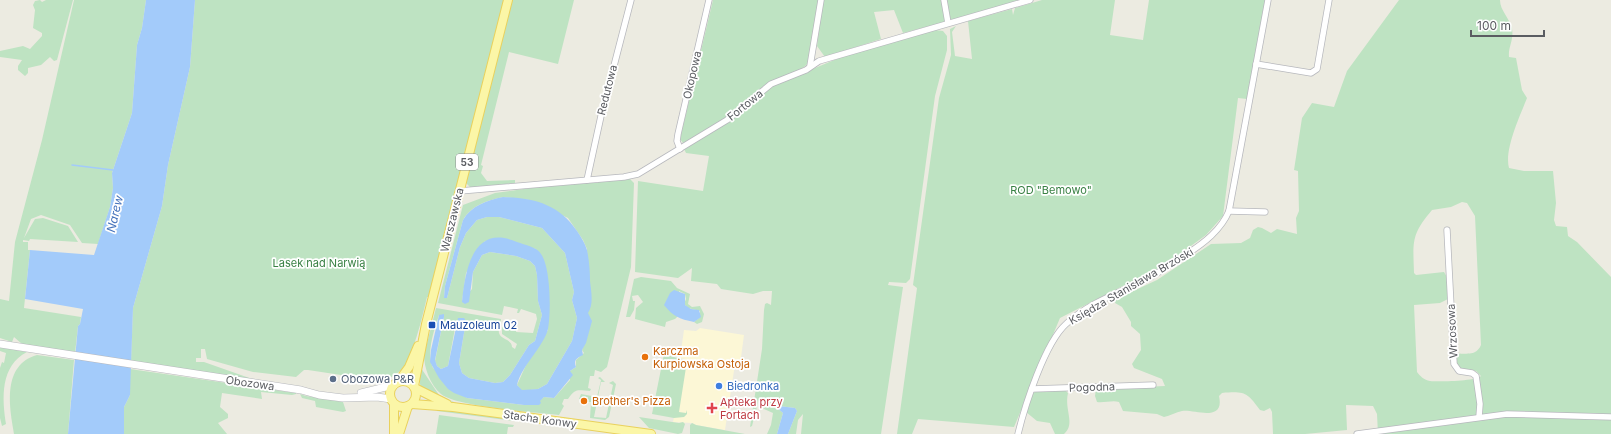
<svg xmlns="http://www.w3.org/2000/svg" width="1611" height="434" font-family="Inter,sans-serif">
	<rect width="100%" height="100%" fill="#ecebe1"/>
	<polygon fill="#fcf7d6" points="700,328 744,335 740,365 735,364 725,430 696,425 692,423 673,422 685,359 680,358 684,330 696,331"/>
	<g fill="#bee3c2" fill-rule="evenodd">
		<polygon points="40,0 42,2 46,0 73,0 57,60 54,61 50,57 41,65 28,68 28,73 25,76 18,70 18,66 22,60 0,57 0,51 23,46 30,49 42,36 42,33 33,28 35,10 33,5 35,1"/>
		<polygon points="74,0 146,0 142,28 137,45 132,113 112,173 113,188 110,207 98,244 82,243 70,225 41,215 31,219 24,238 35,219 43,218 68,226 78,242 30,239 29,241 23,240 23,242 28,242 28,250 30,250 24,308 81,317 80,324 78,326 75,353 22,344 14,337 12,342 0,338 0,299 9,301 15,242 42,140"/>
		<path d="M195 0H504L429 297H427C423 314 413 359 400 371 392 378 383 381 372 384L361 378 308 370H304L296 377 253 372 207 359 205 349H201V358H196V362H204L255 380 131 361 133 308 162 206 168 165 190 67Z"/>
		<polygon points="512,0 574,0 558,64 509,52 481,165 483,166 481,173 487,181 515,180 515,183 471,188 466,183"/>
		<path d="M713 0H818L808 63C799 74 779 76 767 84 740 102 716 132 683 143L680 139Z"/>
		<polygon points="823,0 942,0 946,20 945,22 903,33 894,10 874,12 881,39 825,57 817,46"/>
		<polygon points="945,0 1024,0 950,21"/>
		<polygon points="1042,0 1115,0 1110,35 1143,40 1149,0 1265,0 1247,99 1238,98 1223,216 1206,235 1166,264 1060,318 1014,427 918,419 912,434 897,434 917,288 913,285 939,98 951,55 950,29 956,26 952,32 955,56 972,59 968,21 1012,9 1013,15 1015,8"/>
		<path d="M1399 0H1500C1500 11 1510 18 1512 29 1514 40 1508 47 1509 57L1516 58 1522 90 1527 98C1520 116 1504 150 1509 168L1524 171H1553L1556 203 1554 220 1556 226 1567 227 1568 236 1577 242 1611 277V434H1378L1377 414 1373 406 1346 405 1347 430 1305 434H1273L1272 412 1270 408 1264 411 1260 410C1247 393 1246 391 1222 393L1219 396C1225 423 1194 409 1182 411 1176 412 1170 416 1164 417L1157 414 1123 411 1119 402C1113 400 1104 403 1097 402L1095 396 1096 389 1165 386 1162 379 1134 368 1132 364 1141 350 1140 334 1131 326V322L1122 307 1115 303 1116 299 1157 280 1211 244 1241 243 1250 238 1253 230 1258 227 1262 228 1271 233 1277 229 1297 234 1296 218 1299 211 1298 171 1294 170 1302 118 1312 103 1334 107 1347 71ZM1462 202 1467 203 1475 216 1481 345C1476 356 1468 353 1457 354L1455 357 1457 366 1460 370 1476 371 1481 376C1476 381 1439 382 1430 381 1424 380 1420 376 1417 372L1414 305 1440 303 1448 299V279L1444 272 1416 275 1414 273C1413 241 1411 235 1432 210L1451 207Z"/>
		<polygon points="935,30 943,31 947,36 947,50 935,96 910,279 906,283 889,282 888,285 903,287 881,434 801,434 803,414 798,420 796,434 788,434 797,411 795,408 779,406 776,407 783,413 777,434 767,434 771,425 773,413 764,409 761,405 764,400 759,399 752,426 750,427 762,349 764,310 765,304 767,303 771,305 772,291 763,291 753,294 721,289 717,284 691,281 692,268 678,278 635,272 638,181 703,191 709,156 686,153 684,149 772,86 851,53"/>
		<path d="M629 178 634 183 631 267 607 367 601 372 595 370 594 376H590L588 388 591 389 590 391C578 390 575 388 568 399H564L562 404 564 406 559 415C534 412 457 407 441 394 430 385 424 367 424 355L436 308 501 319C501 323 498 329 499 333 501 340 512 339 512 347L515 349 517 344 502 334V327L512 329 513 325 517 326 516 332 533 333 537 319 536 314 521 309 519 313H517L518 309 504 306 502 315 438 303 463 205 495 193 531 188V187L591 182V183H598V181ZM503 197 529 200 568 218 583 240 587 249 588 334 582 350 584 353 576 360V367L570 371V380L554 398 544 397 539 401V405H524L467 398 433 368C426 352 434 331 439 315L444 317 435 361 437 366 441 369 448 366 456 323 466 321 459 363 462 373 469 378 495 383 503 382 510 375 529 345 535 341 542 315 538 301 537 275 535 266 530 261 516 256 490 252 482 255 473 272 472 289 462 301 466 273 485 241 536 249 548 330 526 365 517 385 522 391 538 389 547 384 572 341 577 318 572 300 574 292 565 253 542 228 499 217H487L477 220 466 233 460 247 447 298H444L445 286 463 220C472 205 486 201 503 197Z"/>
		<polygon points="641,277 671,281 677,288 690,294 688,304 692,307 700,306 704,314 702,322 697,324 694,322 700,317 700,311 688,308 684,304 686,299 685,294 679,291 680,314 675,319 666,322 665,327 635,319 636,308 643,302 638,295 632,296 633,301 635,301 634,310 630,317 626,317 634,279"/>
		<path d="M0 347 27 352C0 366 2 398 6 424L2 426 0 418V368L2 362 4 363 6 353 0 351Z"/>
		<polygon points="664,354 687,361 679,412 686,413 687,410 687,414 684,417 674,418 652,414"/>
		<path d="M37 355 74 360 68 434H14C9 406 2 365 37 355Z"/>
		<polygon points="421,368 439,395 456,403 444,399 421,387 419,381"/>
		<polygon points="130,369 296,393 296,394 292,395 261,392 262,399 222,393 220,407 228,414 228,418 218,423 227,434 124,434 124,407 130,395"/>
		<polygon points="600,377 605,382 601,382 594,417 606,418 613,385 609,383 613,381 616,384 609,417 605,420 590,418 591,402 587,402 588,397 585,397 584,400 579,399 581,394 597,397 601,380 598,378"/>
		<path d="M1065 390 1068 393C1064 410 1076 424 1064 434H1055L1050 423 1037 421 1026 412 1032 393 1039 391Z"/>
		<polygon points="300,394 306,396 343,402 346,411 343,412 316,407 315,401 302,398"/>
		<polygon points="436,409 513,419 514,421 437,411"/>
		<polygon points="439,415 514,425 513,427 508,427 507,434 436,434"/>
		<polygon points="639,417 679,423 683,422 685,424 682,433 678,434 649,428"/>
		<polygon points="692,423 696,425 745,434 690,434 690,425"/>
	</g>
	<g fill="#a3cbfa">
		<polygon points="146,0 195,0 190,67 168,165 162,206 133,308 130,395 124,407 124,434 68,434 78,326 80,324 83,309 25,299 30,250 94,255 110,207 113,188 112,173 132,113 137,45 142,28"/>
		<path d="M503 197C534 198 559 204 577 231 581 237 585 243 587 250 589 260 590 270 590 281 591 290 594 305 588 313L592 321 586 343 582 350 583 355C578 358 573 359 576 367L570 371 573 375 554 398 544 397 540 401 541 403 539 405H524L467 398 454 393 448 389 439 378 430 362 431 350 439 315 444 314V317L435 360 437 366 441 369 448 366 458 318H464L466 321 459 363 462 373 469 378 495 383 503 382 510 375 529 345 535 341 542 315 538 301 537 275 535 266 530 261 516 256 490 252 482 255 473 272 469 302 465 304 462 302C465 270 473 223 517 242 525 245 537 247 541 254 551 268 551 313 548 329 544 346 522 365 517 385L522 390 538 389 547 384 572 341 577 318 572 300 574 292 565 253 542 228 499 217H487L477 220 466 233 460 247 447 298H444L445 286 463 220C471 206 487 200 503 197Z"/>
		<path d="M674 290 685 294V305L691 309 699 310 701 317 694 322C679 319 673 316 664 305L670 293Z"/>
		<polygon points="779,406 795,408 797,411 788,434 777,434 783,413 776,407"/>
	</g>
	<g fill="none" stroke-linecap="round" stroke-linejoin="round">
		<polyline stroke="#a3cbfa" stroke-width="1.5" points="72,165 113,170"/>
		<g stroke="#b7b8bd" stroke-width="7">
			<g id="minor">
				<polyline points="944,0 948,23"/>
				<polyline points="1256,64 1311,73 1317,69 1329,0"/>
				<polyline points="810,66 821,0"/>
				<polyline points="680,149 677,141 678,134 709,0"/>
				<polyline points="587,180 601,116 631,0"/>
				<polyline points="460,191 624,177 638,174 727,120 771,84 806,70 819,61 1030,0"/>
				<polyline points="1229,211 1265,212"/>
				<polyline points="1447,230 1454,364 1459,371 1472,373 1476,376 1480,404 1479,417"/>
				<polyline points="1032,389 1153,385"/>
				<path d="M1018 434C1025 405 1045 343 1066 324 1087 304 1118 293 1143 281 1159 273 1173 263 1187 254 1204 243 1221 230 1229 211L1268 0"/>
				<polyline points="1357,434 1507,414 1611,417"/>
			</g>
		</g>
		<g stroke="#b7b8bd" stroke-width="8">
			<g id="tertiary">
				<polyline points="0,344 301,390 319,395 343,398 377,397 391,399"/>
				<polyline points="361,393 394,385"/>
			</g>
		</g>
		<g stroke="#e9d15d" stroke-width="10">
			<g id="primary">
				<circle cx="403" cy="394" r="13"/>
				<polyline points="398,382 409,367 418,346"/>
				<polyline points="414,386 426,324 508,0"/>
				<polyline points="415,388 447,404"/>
				<polyline points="412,404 453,407 651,434"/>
				<polyline points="394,434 394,404"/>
				<polyline points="399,434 408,406"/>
			</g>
		</g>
		<use href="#minor" stroke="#fff" stroke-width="5.5"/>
		<use href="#tertiary" stroke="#fff" stroke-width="7"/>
		<use href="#primary" stroke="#fbf6a7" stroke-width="8"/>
	</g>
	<rect fill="#1a4fb4" stroke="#fff" stroke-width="1.5" x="428" y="321" width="8" height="8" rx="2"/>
	<g fill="#e8710a" stroke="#fff" stroke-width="1.5">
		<circle cx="645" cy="357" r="4"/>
		<circle cx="584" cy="401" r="4"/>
	</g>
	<circle fill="#5c6f8a" stroke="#fff" stroke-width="1.5" cx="333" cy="379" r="4"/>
	<circle fill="#3f7fe0" stroke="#fff" stroke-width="1.5" cx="719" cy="386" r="4"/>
	<path fill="#e0444e" stroke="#fff" stroke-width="1.5" d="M710 402h4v4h4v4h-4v4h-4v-4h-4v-4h4z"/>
	<g text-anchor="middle" stroke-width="3.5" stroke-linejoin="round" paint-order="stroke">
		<rect fill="#fff" stroke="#8c8d90" stroke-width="1" x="456" y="154" width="22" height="16" rx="3"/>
		<g font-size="10" font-weight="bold" fill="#5a5c61">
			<text x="467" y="166">53</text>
		</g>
		<g font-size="11" fill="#5a5c61" stroke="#fff">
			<text transform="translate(692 75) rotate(-77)" y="4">Okopowa</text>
			<text transform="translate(607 90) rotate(-76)" y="4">Redutowa</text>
			<text transform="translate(745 105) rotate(-39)" y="4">Fortowa</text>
			<text transform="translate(452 220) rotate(-76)" y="4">Warszawska</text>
			<text transform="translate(1131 286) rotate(-30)" y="4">Księdza Stanisława Brzóski</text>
			<text transform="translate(1452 331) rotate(-93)" y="4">Wrzosowa</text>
			<text transform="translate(250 383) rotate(8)" y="4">Obozowa</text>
			<text transform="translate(1092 387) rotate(-2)" y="4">Pogodna</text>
			<text transform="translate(540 419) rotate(8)" y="4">Stacha Konwy</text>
		</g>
		<g font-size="11" fill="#398144" stroke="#fff">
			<text x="1051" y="194">ROD "Bemowo"</text>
			<text x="319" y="267">Lasek nad Narwią</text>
		</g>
		<g font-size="11" fill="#164399" stroke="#fff" text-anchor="start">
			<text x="440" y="329">Mauzoleum 02</text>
		</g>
		<g font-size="11" fill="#c56008" stroke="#fff" text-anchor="start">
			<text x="653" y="355">Karczma<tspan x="653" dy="13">Kurpiowska Ostoja</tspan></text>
			<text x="592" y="405">Brother's Pizza</text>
		</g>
		<g font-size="11" fill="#4e5e75" stroke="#fff" text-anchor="start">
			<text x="341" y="383">Obozowa P&amp;R</text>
		</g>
		<g font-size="11" fill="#366cbe" stroke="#fff" text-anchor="start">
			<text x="727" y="390">Biedronka</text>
		</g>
		<g font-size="11" fill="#be3a42" stroke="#fff" text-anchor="start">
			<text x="720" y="406">Apteka przy<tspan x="720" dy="13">Fortach</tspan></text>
		</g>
		<g font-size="12" font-style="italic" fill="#4774bc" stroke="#fff">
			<text transform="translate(115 214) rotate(-77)" y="4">Narew</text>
		</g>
	</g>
	<path d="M1471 30v6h73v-6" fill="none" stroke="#5a5c61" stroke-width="2"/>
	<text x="1477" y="30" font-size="12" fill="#5a5c61" stroke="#ffffff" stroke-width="3" paint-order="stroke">100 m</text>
</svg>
